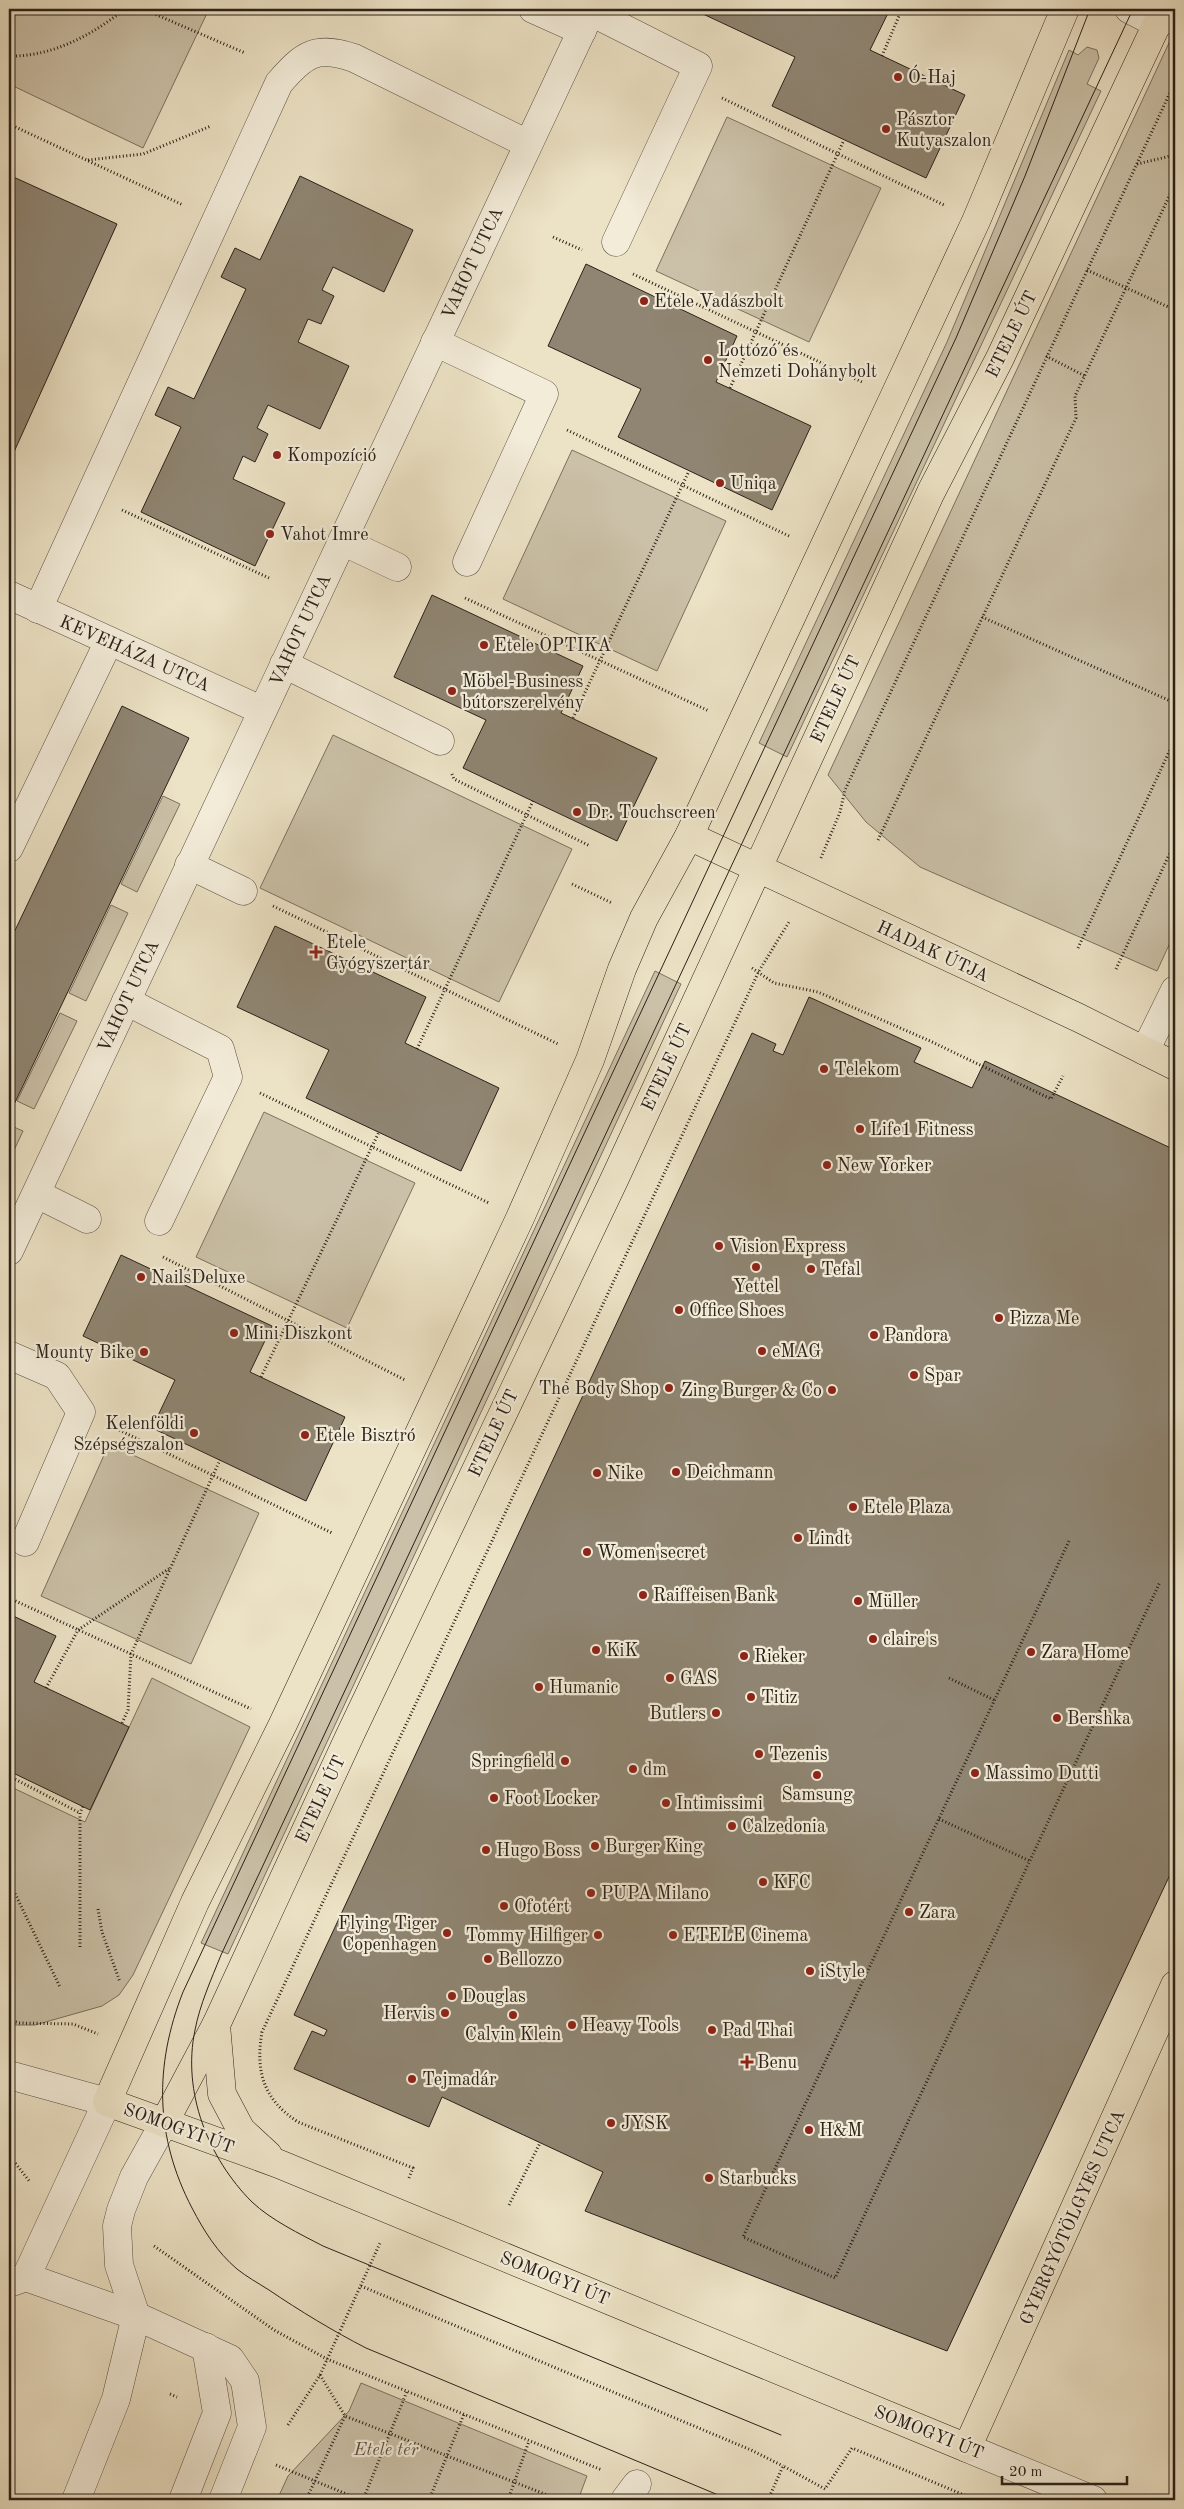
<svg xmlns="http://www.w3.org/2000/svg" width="1184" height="2509" font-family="'Old Standard TT',serif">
	<rect width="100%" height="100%" fill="#ece2c5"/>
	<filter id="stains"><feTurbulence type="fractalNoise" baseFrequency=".004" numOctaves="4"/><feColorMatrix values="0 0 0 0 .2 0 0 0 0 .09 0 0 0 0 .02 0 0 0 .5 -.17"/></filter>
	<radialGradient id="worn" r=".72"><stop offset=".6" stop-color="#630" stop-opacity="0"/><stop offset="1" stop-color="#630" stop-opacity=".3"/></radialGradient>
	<g fill="#cbc1a8" stroke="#7a7160">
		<polygon points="9,9 209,9 143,148 9,84"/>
		<polygon points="1175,30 1175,932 1157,971 920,867 866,822 828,775"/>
		<polygon points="1087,47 1097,50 1099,58 1087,84 1101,91 787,757 759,743 947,342 1069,50 1078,55"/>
		<polygon points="727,117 881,188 809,342 656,271"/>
		<polygon points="572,450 726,521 657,671 503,599"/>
		<polygon points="333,735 572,849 499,1002 260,888"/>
		<polygon points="163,796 180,804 137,892 121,884"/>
		<polygon points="111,905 128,913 86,1001 69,993"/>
		<polygon points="655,971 681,984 228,1954 201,1943"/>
		<polygon points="60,1013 77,1021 34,1109 17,1101"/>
		<polygon points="264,1112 415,1183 347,1328 196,1257"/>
		<polygon points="9,1125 23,1131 9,1161"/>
		<polygon points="109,1444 259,1513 191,1664 41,1596"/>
		<polygon points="152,1678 250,1727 133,1975 119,1995 102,2006 35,2025 9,2025 9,1786 85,1822"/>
		<polygon points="361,2383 587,2476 578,2500 277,2500 288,2476 349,2411"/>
	</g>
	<g fill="#8f8572" stroke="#2a2119">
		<polygon points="706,9 890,9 870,50 965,95 926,178 772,106 795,57 703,14"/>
		<polygon points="9,175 117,224 9,463"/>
		<polygon points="300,176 413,230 384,292 333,267 322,290 334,296 321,324 308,319 298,342 349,366 320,429 268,405 257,428 268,434 255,462 243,456 233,479 285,503 255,566 141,512 181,427 155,415 168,387 194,399 246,289 221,277 235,248 260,260"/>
		<polygon points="586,264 737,336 716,382 811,426 772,510 618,437 641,389 548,346"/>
		<polygon points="432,595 583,666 561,713 657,758 617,841 463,768 486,720 394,677"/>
		<polygon points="122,706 189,738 9,1115 9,943"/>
		<polygon points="275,926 426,997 405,1043 499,1088 461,1171 306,1098 329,1050 237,1007"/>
		<polygon points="809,997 921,1048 914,1062 972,1088 985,1061 1175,1150 1175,1864 947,2351 585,2211 603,2172 442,2097 429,2127 294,2069 312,2031 324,2036 327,2030 294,2015 752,1033 776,1044 773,1051 783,1055"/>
		<polygon points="121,1255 272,1326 250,1372 345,1417 306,1501 152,1428 175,1380 83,1336"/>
		<polygon points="9,1614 56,1636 34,1682 129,1727 90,1810 9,1771"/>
	</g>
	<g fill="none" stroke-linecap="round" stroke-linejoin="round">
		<g stroke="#5a5144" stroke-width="29">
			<g id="minor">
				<polyline points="533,9 582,31"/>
				<polyline points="1129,9 1158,24"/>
				<polyline points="591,12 698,66 616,242"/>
				<polyline points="435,342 544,394 467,562"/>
				<polyline points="342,541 397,567"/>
				<polyline points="9,595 261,710"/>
				<path d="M38 609 279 83C304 54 316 45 354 58L528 144"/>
				<polyline points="284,664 440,741"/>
				<polyline points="9,848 109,641"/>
				<polyline points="189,865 243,891"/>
				<polyline points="126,1001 220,1049 228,1077 159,1221"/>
				<polyline points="1145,1051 1175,990"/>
				<polyline points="37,1194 87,1219"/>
				<polyline points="9,1251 592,9"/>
				<polyline points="9,1355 57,1376 81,1412 25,1542"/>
				<polyline points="9,2075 107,2102 26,2277"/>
				<polyline points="9,2283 26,2277 136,2316 230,2359 245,2381 252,2427 223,2500"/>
				<polyline points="967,2448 1093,2500"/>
				<polyline points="76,2500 116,2399 136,2316 119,2265 117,2226 121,2210 134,2177 164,2123"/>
				<polyline points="183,2500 217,2413 206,2347"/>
				<polyline points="625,2500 637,2484"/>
			</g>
		</g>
		<g stroke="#2a2119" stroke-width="29">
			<g id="major">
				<polyline points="1065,9 976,221 894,397 689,836 644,918 622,969 590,1060 520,1218 283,1724 195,1902 107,2102 279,2164 967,2448 1175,1985"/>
				<polyline points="689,836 1079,1018 1175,1066"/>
				<polyline points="216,2025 222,2094 241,2130 268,2155"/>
				<polyline points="164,2123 216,2025 350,1735 615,1178 931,492 1000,358 1164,9"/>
			</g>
		</g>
		<g stroke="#2a2119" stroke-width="3" stroke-dasharray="1 2.5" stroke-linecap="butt">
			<polyline points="143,9 245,53"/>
			<path d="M9 56C52 57 92 35 125 9"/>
			<polyline points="882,56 902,9"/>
			<polyline points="722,98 944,205"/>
			<polyline points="9,124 183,205"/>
			<polyline points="88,160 143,154 211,126"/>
			<polyline points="1137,164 1175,155"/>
			<polyline points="553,237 582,250"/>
			<polyline points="1087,270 1175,310"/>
			<polyline points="633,274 862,382"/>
			<polyline points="1046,356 1085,376"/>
			<polyline points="730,388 844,140"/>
			<polyline points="567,430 789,536"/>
			<polyline points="122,510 269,578"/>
			<polyline points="465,598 709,711"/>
			<polyline points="982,617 1175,703"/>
			<polyline points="573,718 689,471"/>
			<polyline points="452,774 454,779 590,846"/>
			<polyline points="878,840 1076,418 1075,396 1175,184"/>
			<polyline points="821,858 840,812 845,790 1175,82"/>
			<polyline points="572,884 612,903"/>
			<polyline points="273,906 558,1044"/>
			<polyline points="1078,948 1175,739"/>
			<polyline points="752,968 774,983 818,992 930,1041 1051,1099 1063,1076"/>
			<polyline points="1116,969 1175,842"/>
			<polyline points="417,1049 533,801"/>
			<polyline points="260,1093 489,1203"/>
			<polyline points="163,1257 405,1380"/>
			<polyline points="261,1377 379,1132"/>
			<polyline points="113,1427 332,1533"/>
			<polyline points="1069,1541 743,2237 835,2278 1160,1582"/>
			<polyline points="9,1598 251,1709"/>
			<polyline points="949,1678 994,1700"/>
			<polyline points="46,1688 78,1630 170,1568"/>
			<polyline points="122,1723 128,1710 131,1654 220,1460"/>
			<polyline points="9,1776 80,1813"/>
			<polyline points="939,1819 1030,1861"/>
			<polyline points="9,1881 60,1987"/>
			<polyline points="98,1909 102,1932 120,1982"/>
			<polyline points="80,1947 80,1813 83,1806"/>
			<polyline points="9,2020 19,2023 73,2024 98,2034"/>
			<polyline points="9,2155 30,2182"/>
			<path d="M409 2178 413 2168 298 2122C264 2100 255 2072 262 2032L759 971 789 922"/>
			<polyline points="509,2205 540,2143"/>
			<polyline points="154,2246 274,2330 327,2359 602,2470"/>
			<polyline points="361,2286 751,2450 783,2466"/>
			<polyline points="320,2375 345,2416 560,2500"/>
			<polyline points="170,2394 177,2397"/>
			<polyline points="288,2425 320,2375 380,2243"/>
			<polyline points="276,2465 361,2500"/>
			<polyline points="306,2500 345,2416"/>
			<polyline points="363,2500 407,2391"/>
			<polyline points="429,2500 464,2414"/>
			<polyline points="508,2500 529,2441"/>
			<polyline points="768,2500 783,2466 825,2489 852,2448 976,2500"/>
		</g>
		<use href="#minor" stroke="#f3ecd9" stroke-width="28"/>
		<use href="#major" stroke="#ece2c5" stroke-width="28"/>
		<g stroke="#2a2119" stroke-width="1">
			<path d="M781 2435 323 2246C300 2234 271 2220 252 2202 208 2158 182 2092 195 2030 200 2004 211 1980 221 1955L1133 9"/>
			<path d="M723 2497 366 2348C333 2331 300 2311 269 2290 258 2283 247 2277 237 2269 217 2252 204 2231 192 2208 155 2137 154 2066 183 1992L956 338 1025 176 1090 9"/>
		</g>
	</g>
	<g fill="#8f2418" stroke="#f3ecd9" stroke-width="2">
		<circle cx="898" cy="77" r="5"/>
		<circle cx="886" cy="129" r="5"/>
		<circle cx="644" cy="301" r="5"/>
		<circle cx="708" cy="360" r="5"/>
		<circle cx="277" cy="455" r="5"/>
		<circle cx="720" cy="483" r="5"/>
		<circle cx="270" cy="534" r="5"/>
		<circle cx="484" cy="645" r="5"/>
		<circle cx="452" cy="691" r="5"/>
		<circle cx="577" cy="812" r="5"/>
		<path d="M313.5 944.5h5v5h5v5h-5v5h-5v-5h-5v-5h5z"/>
		<circle cx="824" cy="1069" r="5"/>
		<circle cx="860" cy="1129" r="5"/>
		<circle cx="827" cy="1165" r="5"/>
		<circle cx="719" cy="1246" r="5"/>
		<circle cx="756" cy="1267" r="5"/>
		<circle cx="811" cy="1269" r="5"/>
		<circle cx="141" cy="1277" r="5"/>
		<circle cx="679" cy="1310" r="5"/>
		<circle cx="999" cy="1318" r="5"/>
		<circle cx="234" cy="1333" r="5"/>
		<circle cx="874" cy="1335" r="5"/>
		<circle cx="762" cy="1351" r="5"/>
		<circle cx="144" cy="1352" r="5"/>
		<circle cx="914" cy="1375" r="5"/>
		<circle cx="669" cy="1388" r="5"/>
		<circle cx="832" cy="1390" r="5"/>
		<circle cx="194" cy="1433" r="5"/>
		<circle cx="305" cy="1435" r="5"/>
		<circle cx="676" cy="1472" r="5"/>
		<circle cx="597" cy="1473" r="5"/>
		<circle cx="853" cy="1507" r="5"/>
		<circle cx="798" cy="1538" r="5"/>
		<circle cx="587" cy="1552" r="5"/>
		<circle cx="643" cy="1595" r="5"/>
		<circle cx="858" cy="1601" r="5"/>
		<circle cx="873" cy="1639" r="5"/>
		<circle cx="596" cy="1650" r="5"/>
		<circle cx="1031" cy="1652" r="5"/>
		<circle cx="744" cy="1656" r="5"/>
		<circle cx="670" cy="1678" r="5"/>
		<circle cx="539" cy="1687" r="5"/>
		<circle cx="751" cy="1697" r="5"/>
		<circle cx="716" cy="1713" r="5"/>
		<circle cx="1057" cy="1718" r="5"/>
		<circle cx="759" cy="1754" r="5"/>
		<circle cx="565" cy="1761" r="5"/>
		<circle cx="633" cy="1769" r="5"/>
		<circle cx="975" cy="1773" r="5"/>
		<circle cx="817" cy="1775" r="5"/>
		<circle cx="494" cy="1798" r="5"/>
		<circle cx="666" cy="1803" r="5"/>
		<circle cx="732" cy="1826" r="5"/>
		<circle cx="595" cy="1846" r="5"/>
		<circle cx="486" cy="1850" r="5"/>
		<circle cx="763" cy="1882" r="5"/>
		<circle cx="591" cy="1893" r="5"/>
		<circle cx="504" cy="1906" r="5"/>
		<circle cx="909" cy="1912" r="5"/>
		<circle cx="447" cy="1933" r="5"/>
		<circle cx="598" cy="1935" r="5"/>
		<circle cx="673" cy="1935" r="5"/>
		<circle cx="488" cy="1959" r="5"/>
		<circle cx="810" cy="1971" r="5"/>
		<circle cx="452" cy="1996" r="5"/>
		<circle cx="445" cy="2013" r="5"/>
		<circle cx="513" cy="2015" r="5"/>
		<circle cx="572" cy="2025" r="5"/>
		<circle cx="712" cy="2030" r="5"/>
		<path d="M744.5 2054.5h5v5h5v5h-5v5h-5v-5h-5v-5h5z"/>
		<circle cx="412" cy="2079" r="5"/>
		<circle cx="611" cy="2123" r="5"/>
		<circle cx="809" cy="2130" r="5"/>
		<circle cx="709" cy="2178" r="5"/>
	</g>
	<g text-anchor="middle" stroke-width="4.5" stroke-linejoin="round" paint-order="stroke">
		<g font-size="18" fill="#2a2119" stroke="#f3ecd9" text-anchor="start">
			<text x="908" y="83">Ó-Haj</text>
			<text x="896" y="125">Pásztor<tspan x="896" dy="21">Kutyaszalon</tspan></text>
			<text x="654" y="307">Etele Vadászbolt</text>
			<text x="718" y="356">Lottózó és<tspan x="718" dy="21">Nemzeti Dohánybolt</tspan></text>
			<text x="287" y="461">Kompozíció</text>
			<text x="730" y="489">Uniqa</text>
			<text x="280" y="540">Vahot Imre</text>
			<text x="494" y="651">Etele OPTIKA</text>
			<text x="462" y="687">Möbel-Business<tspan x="462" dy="21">bútorszerelvény</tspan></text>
			<text x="587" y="818">Dr. Touchscreen</text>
			<text x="326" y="948">Etele<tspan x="326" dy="21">Gyógyszertár</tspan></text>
			<text x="834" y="1075">Telekom</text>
			<text x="870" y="1135">Life1 Fitness</text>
			<text x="837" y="1171">New Yorker</text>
			<text x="729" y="1252">Vision Express</text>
			<text x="821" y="1275">Tefal</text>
			<text x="151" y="1283">NailsDeluxe</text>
			<text x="756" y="1292" text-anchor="middle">Yettel</text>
			<text x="689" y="1316">Office Shoes</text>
			<text x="1009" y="1324">Pizza Me</text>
			<text x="244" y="1339">Mini Diszkont</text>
			<text x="884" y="1341">Pandora</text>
			<text x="772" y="1357">eMAG</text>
			<text x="134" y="1358" text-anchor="end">Mounty Bike</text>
			<text x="924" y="1381">Spar</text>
			<text x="659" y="1394" text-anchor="end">The Body Shop</text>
			<text x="822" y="1396" text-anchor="end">Zing Burger &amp; Co</text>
			<text x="184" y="1429" text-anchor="end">Kelenföldi<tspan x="184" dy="21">Szépségszalon</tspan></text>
			<text x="315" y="1441">Etele Bisztró</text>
			<text x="686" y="1478">Deichmann</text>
			<text x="607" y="1479">Nike</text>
			<text x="863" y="1513">Etele Plaza</text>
			<text x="808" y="1544">Lindt</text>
			<text x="597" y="1558">Women'secret</text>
			<text x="653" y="1601">Raiffeisen Bank</text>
			<text x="868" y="1607">Müller</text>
			<text x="883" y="1645">claire's</text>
			<text x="606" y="1656">KiK</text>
			<text x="1041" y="1658">Zara Home</text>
			<text x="754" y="1662">Rieker</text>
			<text x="680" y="1684">GAS</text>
			<text x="549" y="1693">Humanic</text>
			<text x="761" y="1703">Titiz</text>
			<text x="706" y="1719" text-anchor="end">Butlers</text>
			<text x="1067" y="1724">Bershka</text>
			<text x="769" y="1760">Tezenis</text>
			<text x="555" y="1767" text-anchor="end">Springfield</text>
			<text x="643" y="1775">dm</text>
			<text x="985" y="1779">Massimo Dutti</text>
			<text x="817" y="1800" text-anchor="middle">Samsung</text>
			<text x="504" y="1804">Foot Locker</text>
			<text x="676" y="1809">Intimissimi</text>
			<text x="742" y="1832">Calzedonia</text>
			<text x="605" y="1852">Burger King</text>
			<text x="496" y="1856">Hugo Boss</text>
			<text x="773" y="1888">KFC</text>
			<text x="601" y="1899">PUPA Milano</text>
			<text x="514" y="1912">Ofotért</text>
			<text x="919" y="1918">Zara</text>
			<text x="437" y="1929" text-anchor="end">Flying Tiger<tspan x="437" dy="21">Copenhagen</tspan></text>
			<text x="588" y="1941" text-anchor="end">Tommy Hilfiger</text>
			<text x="683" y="1941">ETELE Cinema</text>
			<text x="498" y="1965">Bellozzo</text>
			<text x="820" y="1977">iStyle</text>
			<text x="462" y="2002">Douglas</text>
			<text x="435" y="2019" text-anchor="end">Hervis</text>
			<text x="582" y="2031">Heavy Tools</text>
			<text x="722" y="2036">Pad Thai</text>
			<text x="513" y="2040" text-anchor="middle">Calvin Klein</text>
			<text x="757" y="2068">Benu</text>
			<text x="422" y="2085">Tejmadár</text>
			<text x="621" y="2129">JYSK</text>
			<text x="819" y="2136">H&amp;M</text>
			<text x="719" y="2184">Starbucks</text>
		</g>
		<g font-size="18" fill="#2a2119" stroke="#f3ecd9">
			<text transform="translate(472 263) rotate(-65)" y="6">VAHOT UTCA</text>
			<text transform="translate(1011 334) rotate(-64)" y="6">ETELE ÚT</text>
			<text transform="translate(300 630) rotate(-65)" y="6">VAHOT UTCA</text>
			<text transform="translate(135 653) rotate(24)" y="6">KEVEHÁZA UTCA</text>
			<text transform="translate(835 699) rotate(-65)" y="6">ETELE ÚT</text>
			<text transform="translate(933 951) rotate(25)" y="6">HADAK ÚTJA</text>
			<text transform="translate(128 996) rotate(-65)" y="6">VAHOT UTCA</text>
			<text transform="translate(666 1067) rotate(-65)" y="6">ETELE ÚT</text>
			<text transform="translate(493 1433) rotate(-65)" y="6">ETELE ÚT</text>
			<text transform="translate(320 1799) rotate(-65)" y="6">ETELE ÚT</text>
			<text transform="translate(179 2128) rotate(20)" y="6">SOMOGYI ÚT</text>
			<text transform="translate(1072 2217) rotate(-66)" y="6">GYERGYÓTÖLGYES UTCA</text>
			<text transform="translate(555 2278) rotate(22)" y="6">SOMOGYI ÚT</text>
			<text transform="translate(929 2432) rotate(22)" y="6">SOMOGYI ÚT</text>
		</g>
		<g font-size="18" font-style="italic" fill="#5a5144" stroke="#f3ecd9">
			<text x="386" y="2455">Etele tér</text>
		</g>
	</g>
	<rect width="1184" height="2509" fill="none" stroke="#ece2c5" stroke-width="30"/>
	<rect x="10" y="10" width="1164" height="2489" fill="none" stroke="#2a2119" stroke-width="2.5"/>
	<rect x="15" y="15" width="1154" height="2479" fill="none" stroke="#2a2119"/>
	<path d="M1002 2476v8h125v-8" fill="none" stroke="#2a2119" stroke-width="2.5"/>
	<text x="1009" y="2476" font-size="15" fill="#2a2119" stroke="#f3ecd9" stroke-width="4" paint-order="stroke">20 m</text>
	<rect width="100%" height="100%" filter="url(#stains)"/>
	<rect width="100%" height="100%" fill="url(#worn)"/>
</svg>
